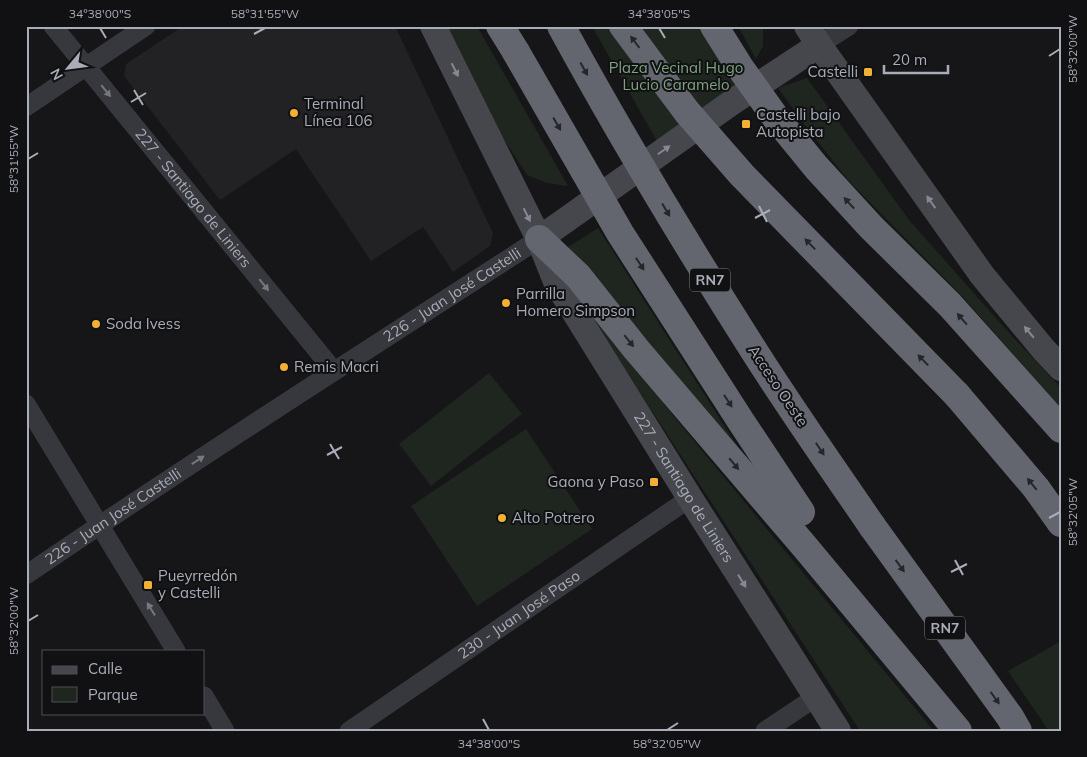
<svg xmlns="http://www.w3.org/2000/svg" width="1087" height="757" font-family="Mulish,sans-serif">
	<rect width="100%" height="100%" fill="#161618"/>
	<polygon fill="#222225" points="183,26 395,26 493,233 490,246 453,272 423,227 371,261 296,149 220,200 124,76 126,64"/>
	<g fill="#1e261f">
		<polygon points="443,26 477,26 568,186 547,183 527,175 498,130"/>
		<polygon points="592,26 699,26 742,90 659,145"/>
		<polygon points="738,26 763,26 763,46 756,59"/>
		<polygon points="807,78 909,220 1011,335 1061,388 1061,409 963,297 847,179 801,120 778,88"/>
		<polygon points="598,228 741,452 650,352 568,247"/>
		<polygon points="579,286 671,413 934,731 860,731 572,288"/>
		<polygon points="489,373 522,414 431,486 399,444"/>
		<polygon points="526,429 592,529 477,606 411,506"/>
		<polygon points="1061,641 1061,731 1049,731 1008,671"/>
	</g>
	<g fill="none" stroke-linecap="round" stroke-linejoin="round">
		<g stroke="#37383d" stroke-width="19">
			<path id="s1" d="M53 26 334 371"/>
			<polyline points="819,45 849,26"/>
			<polyline points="26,107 146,26"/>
			<polyline points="26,404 176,651"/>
			<path id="s2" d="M26 575C195 460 367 350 539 239"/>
			<polyline points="204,696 225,731"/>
			<path id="s3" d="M349 731 690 498"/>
			<polyline points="765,731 816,697"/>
		</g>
		<g stroke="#45474d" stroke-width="26">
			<path id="s4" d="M433 26 539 239 557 284 690 498 838 731"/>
			<polyline points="807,26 819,45 982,275 1044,350 1061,368"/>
			<polyline points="539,239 731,103 819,45"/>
		</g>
		<g stroke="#63666e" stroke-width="28">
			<polyline points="500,26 516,52"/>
			<polyline points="776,118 816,167 871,227 950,305 1061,429"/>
			<polyline points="539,239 578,276 636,349 805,547 958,731"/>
			<polyline points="957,395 1036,488 1061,523"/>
			<polyline points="872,526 1010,717 1018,731"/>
		</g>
		<g stroke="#63666e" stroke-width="28">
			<path d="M561 26C622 138 688 247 756 354 793 412 833 469 872 526"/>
			<polyline points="623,26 687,112 742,175 957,395"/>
			<polyline points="714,26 739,66 776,118"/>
			<polyline points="516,52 620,233 742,423 801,512"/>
		</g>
	</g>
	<defs><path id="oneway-solid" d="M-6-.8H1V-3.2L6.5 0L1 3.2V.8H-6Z" transform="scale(1.25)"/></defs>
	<g fill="#26262a">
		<use href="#oneway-solid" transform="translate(635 42) rotate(-127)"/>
		<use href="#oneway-solid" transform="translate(584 69) rotate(61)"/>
		<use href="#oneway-solid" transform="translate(557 124) rotate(60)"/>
		<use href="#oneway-solid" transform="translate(849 203) rotate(-133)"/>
		<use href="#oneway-solid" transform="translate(666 210) rotate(59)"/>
		<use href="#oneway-solid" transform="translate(810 244) rotate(-134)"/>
		<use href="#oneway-solid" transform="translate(640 264) rotate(57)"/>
		<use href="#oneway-solid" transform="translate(962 319) rotate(-131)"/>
		<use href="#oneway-solid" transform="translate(629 341) rotate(51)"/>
		<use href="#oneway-solid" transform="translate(923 360) rotate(-134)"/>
		<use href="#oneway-solid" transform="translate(728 401) rotate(57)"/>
		<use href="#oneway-solid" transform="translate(820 449) rotate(56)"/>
		<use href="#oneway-solid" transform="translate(734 464) rotate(50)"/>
		<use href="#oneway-solid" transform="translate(1032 484) rotate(-129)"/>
		<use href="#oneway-solid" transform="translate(900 566) rotate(54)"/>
		<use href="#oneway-solid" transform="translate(995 698) rotate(54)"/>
	</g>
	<g fill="#858993">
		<use href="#oneway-solid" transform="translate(455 70) rotate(64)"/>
		<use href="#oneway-solid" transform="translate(664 150) rotate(-35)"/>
		<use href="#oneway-solid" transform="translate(931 202) rotate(-125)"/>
		<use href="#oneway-solid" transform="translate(527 215) rotate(64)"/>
		<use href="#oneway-solid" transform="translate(1029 332) rotate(-130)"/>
		<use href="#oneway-solid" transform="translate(742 581) rotate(58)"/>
	</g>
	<g fill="#757881">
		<use href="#oneway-solid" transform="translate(106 91) rotate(51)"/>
		<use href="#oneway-solid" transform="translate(264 285) rotate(51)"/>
		<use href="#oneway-solid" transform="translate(198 460) rotate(-33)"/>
		<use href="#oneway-solid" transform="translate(151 609) rotate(-122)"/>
	</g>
	<path fill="none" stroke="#a8adb8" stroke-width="2" d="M100 28 106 38M659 28 665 38M254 34 265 28M1049 56 1060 49M134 90 143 105M131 102 146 93M28 159 38 153M759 206 767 222M755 218 770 210M330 444 339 459M327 455 342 447M1049 518 1060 512M955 560 963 575M951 572 967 564M28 621 38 615M483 719 489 730M667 730 678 723"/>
	<g fill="#f2b134" stroke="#111113" stroke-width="2">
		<rect x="863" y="67" width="10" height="10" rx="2.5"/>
		<circle cx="294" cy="113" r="5"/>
		<rect x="741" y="119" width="10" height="10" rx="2.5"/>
		<circle cx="506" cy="303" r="5"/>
		<circle cx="96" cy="324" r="5"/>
		<circle cx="284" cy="367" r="5"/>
		<rect x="649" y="477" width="10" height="10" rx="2.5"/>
		<circle cx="502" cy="518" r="5"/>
		<rect x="143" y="580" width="10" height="10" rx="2.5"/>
	</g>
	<g text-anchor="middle" stroke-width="4" stroke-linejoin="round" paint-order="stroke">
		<g fill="#111113" stroke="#7b7e86" stroke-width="1">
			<rect x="690" y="268.5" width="40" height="23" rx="4"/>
			<rect x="925" y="616.5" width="40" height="23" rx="4"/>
		</g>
		<g font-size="14" font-weight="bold" fill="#a8adb8">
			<text x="710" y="285">RN7</text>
			<text x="945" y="633">RN7</text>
		</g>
		<g font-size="15" fill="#7fa381" stroke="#111113">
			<text x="676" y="73">Plaza Vecinal Hugo<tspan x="676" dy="17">Lucio Caramelo</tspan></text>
		</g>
		<g font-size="15" fill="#a8adb8" stroke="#111113" text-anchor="start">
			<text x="858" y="77" text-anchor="end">Castelli</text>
			<text x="304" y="109">Terminal<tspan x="304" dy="17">Línea 106</tspan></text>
			<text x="756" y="120">Castelli bajo<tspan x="756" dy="17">Autopista</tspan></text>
			<text x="516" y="299">Parrilla<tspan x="516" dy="17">Homero Simpson</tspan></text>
			<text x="106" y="329">Soda Ivess</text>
			<text x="294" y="372">Remis Macri</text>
			<text x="644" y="487" text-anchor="end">Gaona y Paso</text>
			<text x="512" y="523">Alto Potrero</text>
			<text x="158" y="581">Pueyrredón<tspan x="158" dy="17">y Castelli</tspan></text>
		</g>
		<g font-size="15" fill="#a8adb8" stroke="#111113">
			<text dy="5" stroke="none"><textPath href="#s1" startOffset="222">227 - Santiago de Liniers</textPath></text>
			<text dy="5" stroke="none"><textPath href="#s2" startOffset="510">226 - Juan José Castelli</textPath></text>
			<text transform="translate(778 386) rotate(56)" y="5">Acceso Oeste</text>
			<text dy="5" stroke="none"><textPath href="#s4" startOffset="526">227 - Santiago de Liniers</textPath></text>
			<text dy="5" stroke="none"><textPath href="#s2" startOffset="105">226 - Juan José Castelli</textPath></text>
			<text dy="5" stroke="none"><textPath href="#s3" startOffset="206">230 - Juan José Paso</textPath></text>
		</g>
	</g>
	<rect width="1087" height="757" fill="none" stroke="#111113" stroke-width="55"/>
	<rect x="42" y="650" width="162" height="65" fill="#111113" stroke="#4d4f55"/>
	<rect x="52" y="666" width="25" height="8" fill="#45474d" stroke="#4d4f55"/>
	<text x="88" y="674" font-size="15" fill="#a8adb8">Calle</text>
	<rect x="52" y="687" width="25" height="15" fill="#1e261f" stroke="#4d4f55"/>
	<text x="88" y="700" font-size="15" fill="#a8adb8">Parque</text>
	<g transform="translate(68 68) rotate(241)" stroke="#111113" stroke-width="4" paint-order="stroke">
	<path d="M0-4L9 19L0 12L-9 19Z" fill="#a8adb8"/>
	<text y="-8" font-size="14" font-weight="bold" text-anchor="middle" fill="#a8adb8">N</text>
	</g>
	<path d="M884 65v8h64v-8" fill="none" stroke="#a8adb8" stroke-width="2.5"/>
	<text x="892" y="65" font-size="15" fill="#a8adb8" stroke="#111113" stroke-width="4" paint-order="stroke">20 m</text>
	<rect x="28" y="28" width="1032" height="702" fill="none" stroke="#a8adb8" stroke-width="2"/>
	<g font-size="12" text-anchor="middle" fill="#a8adb8">
		<text x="100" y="18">34°38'00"S</text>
		<text x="265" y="18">58°31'55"W</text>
		<text x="659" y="18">34°38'05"S</text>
		<text transform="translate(1073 49) rotate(-90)" y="4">58°32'00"W</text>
		<text transform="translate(14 159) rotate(-90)" y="4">58°31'55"W</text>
		<text transform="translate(1073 512) rotate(-90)" y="4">58°32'05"W</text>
		<text transform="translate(14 621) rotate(-90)" y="4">58°32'00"W</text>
		<text x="489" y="748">34°38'00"S</text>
		<text x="667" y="748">58°32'05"W</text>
	</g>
</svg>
